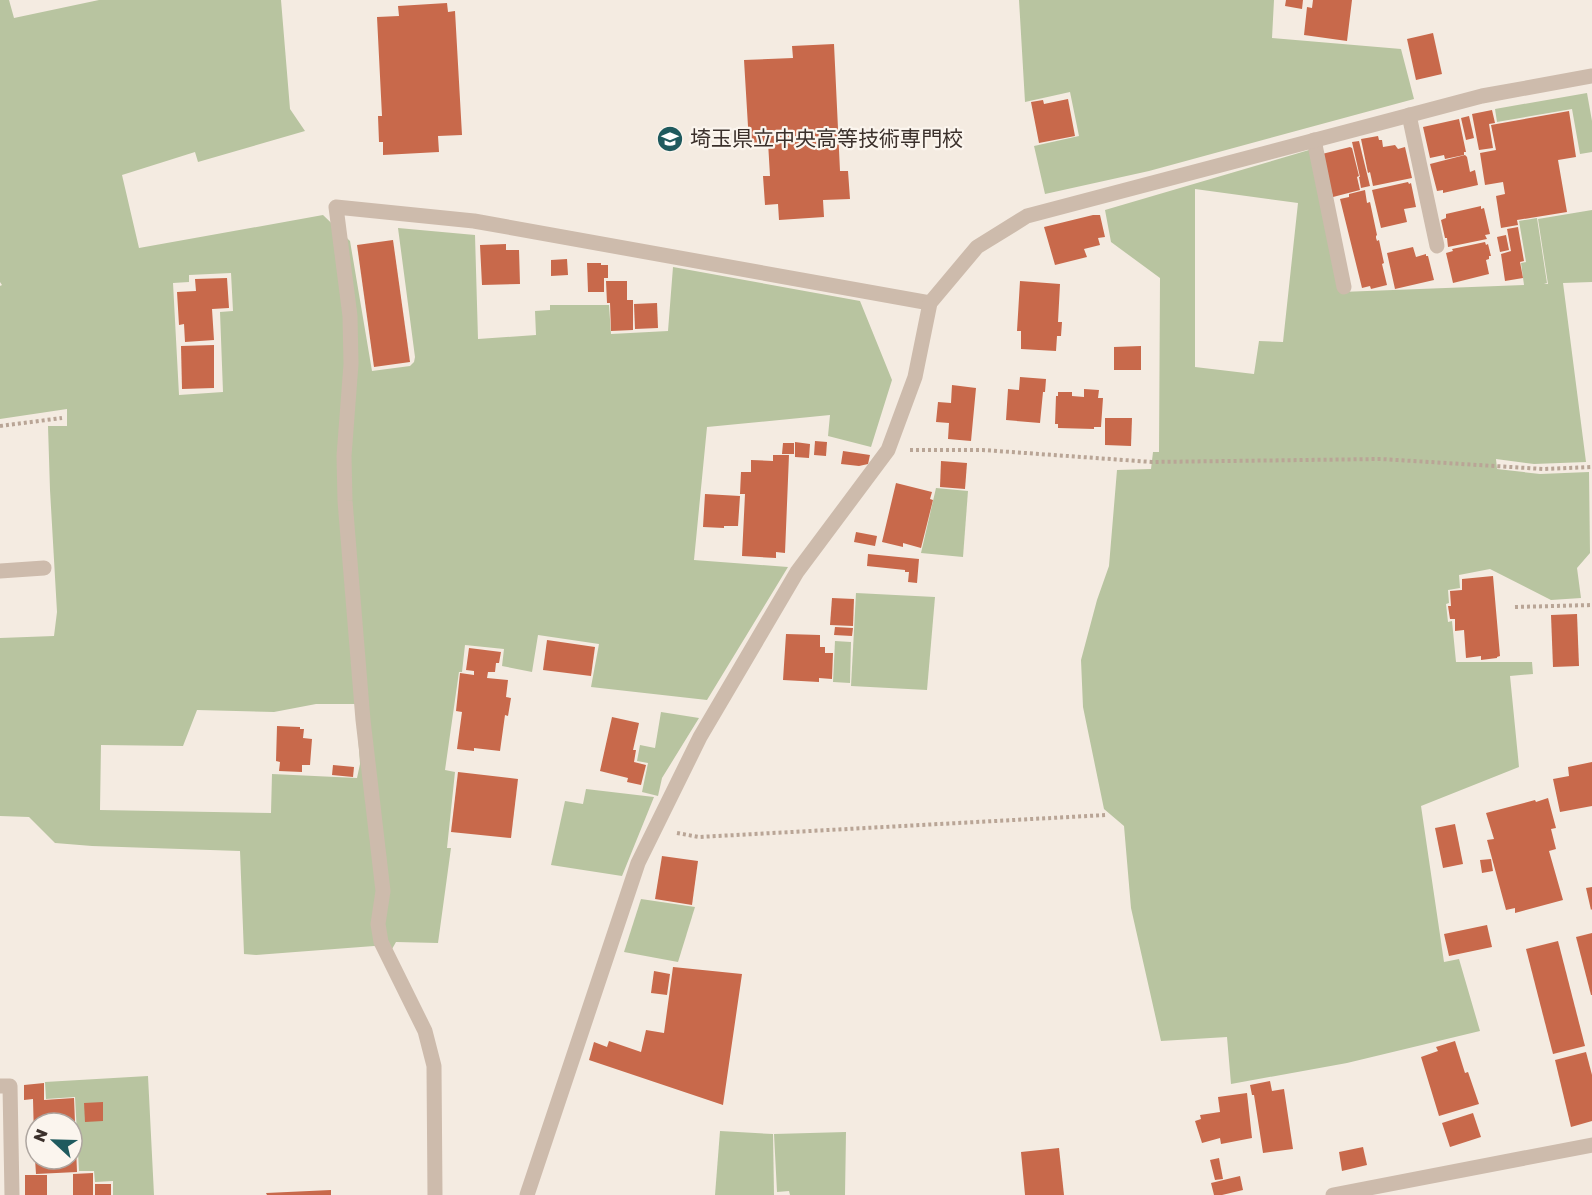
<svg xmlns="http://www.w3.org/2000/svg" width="1592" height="1195" font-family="'Golos Text','Noto Sans JP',sans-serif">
	<rect width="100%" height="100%" fill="#f4ebe1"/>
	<g fill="#b8c4a0" fill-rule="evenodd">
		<path d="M0 0H9L14 18 99 0H281L290 109 305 131 198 162 195 152 122 175 139 248 323 215 350 241 372 371 410 366 414 362 415 357 398 228 475 235 478 339 536 335 535 311 550 310V305H609L611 334 668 331 673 267 860 301 892 380 871 447 828 436 830 415 707 427 694 560 788 567 707 700 591 687 599 644 538 635 532 672 502 666 504 649 465 645 462 672H459L445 770 455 772 447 848H451L438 943 396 942 392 949 374 946 256 955 244 954 240 851 92 846 55 843 29 817 0 816V638L54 636 57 612 50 490 48 426H67V409L0 419V286L2 285 0 282ZM231 273 233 311 220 312 223 392 179 395 173 283 189 282V275ZM316 704H356L360 764 357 778 272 774 271 813 100 810 101 745 183 746 197 710 274 712Z"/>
		<polygon points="1019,0 1274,0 1272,38 1401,49 1414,99 1149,171 1045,194 1034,146 1079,136 1070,92 1025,102"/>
		<polygon points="1587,93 1592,121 1592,152 1580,154 1572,109 1497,122 1495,109"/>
		<path d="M1309 150 1341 292 1524 285 1521 263 1526 262 1519 221 1537 218 1547 283 1544 284H1548L1538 219 1592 210V282L1563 283 1586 462 1534 464 1496 459 1497 469 1540 474 1589 472 1590 553 1577 568 1581 598 1551 600 1490 569 1459 575 1460 588 1448 590 1449 603 1446 604 1448 622 1452 621 1456 662H1532L1533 674 1510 676 1519 767 1421 806 1444 962 1459 959 1480 1031 1347 1063 1231 1084 1227 1037 1161 1041 1131 908 1124 826 1104 809 1083 707 1081 660 1097 600 1109 566 1117 470 1151 469 1153 452H1159L1160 278 1111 242 1105 210ZM1195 189 1298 203 1283 342 1259 341 1254 374 1195 367Z"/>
		<polygon points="936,488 968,491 963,557 921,553"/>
		<polygon points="856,593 935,597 927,690 851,686"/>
		<polygon points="835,641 851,642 850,683 833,682"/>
		<polygon points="661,712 699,718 662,778 658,796 642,792 648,763 637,761 640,745 655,748"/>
		<polygon points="586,789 654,797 622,876 551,865 565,801 583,804"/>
		<polygon points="641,899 695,907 678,962 624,952"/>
		<polygon points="148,1076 154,1195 113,1195 113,1181 95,1182 94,1171 79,1171 75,1097 46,1099 45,1082"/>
		<polygon points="720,1131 773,1134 774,1195 715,1195"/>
		<polygon points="846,1132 845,1195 790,1195 789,1191 777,1192 774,1134"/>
	</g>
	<g fill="#c8694b">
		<polygon points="1286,0 1303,0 1302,9 1285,6"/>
		<polygon points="1313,0 1352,0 1347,41 1304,35 1307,7 1312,8"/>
		<polygon points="447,3 448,12 455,11 462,135 438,136 439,152 383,155 383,142 379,142 378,116 382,116 377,17 399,16 398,6"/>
		<polygon points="1433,33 1442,74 1416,80 1407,39"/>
		<polygon points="834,44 840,171 848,171 850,199 823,200 824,217 779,220 778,204 765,205 763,176 770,176 768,142 749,143 744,60 793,58 792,46"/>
		<polygon points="1068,99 1075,136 1039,143 1031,102 1043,100 1044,104"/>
		<polygon points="1492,110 1495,123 1489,124 1493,148 1479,150 1472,114"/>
		<polygon points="1569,111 1576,157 1558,160 1567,212 1517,220 1518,225 1501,228 1496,196 1505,194 1503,182 1485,185 1480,153 1496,150 1491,125"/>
		<polygon points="1469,116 1474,138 1466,140 1461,118"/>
		<polygon points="1459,119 1466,152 1464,152 1464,155 1445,159 1444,155 1430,158 1423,127"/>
		<polygon points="1378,136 1379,140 1382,140 1383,147 1395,145 1398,149 1405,147 1412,178 1373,186 1370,172 1368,173 1361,139"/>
		<polygon points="1359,141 1370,186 1361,188 1359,177 1360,177 1352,142"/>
		<polygon points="1350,147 1352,148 1359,176 1357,177 1360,190 1333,197 1322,154"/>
		<polygon points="1465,155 1467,157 1470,172 1475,170 1478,185 1443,193 1443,190 1437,191 1430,164"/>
		<polygon points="1408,182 1409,184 1411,183 1416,207 1404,209 1407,222 1381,228 1372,190"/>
		<polygon points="1365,190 1367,203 1370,202 1377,235 1376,236 1376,238 1377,241 1379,240 1384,263 1382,264 1387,285 1371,289 1370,286 1362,288 1340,199 1349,197 1349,194"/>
		<polygon points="1481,206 1481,209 1484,208 1490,234 1485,235 1487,239 1448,247 1447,238 1445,238 1441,220 1446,218 1446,214"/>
		<polygon points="1093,215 1100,215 1105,237 1098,238 1100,245 1084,249 1087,257 1055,265 1044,227"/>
		<polygon points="1518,227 1524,261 1520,262 1523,278 1505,281 1501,254 1511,251 1507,229"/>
		<polygon points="1506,235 1509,250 1500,252 1497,237"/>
		<polygon points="393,240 410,362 374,367 357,245"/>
		<polygon points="1485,242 1486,245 1488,244 1491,256 1489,256 1489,259 1486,260 1489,274 1453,283 1446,253 1453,251 1452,249"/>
		<polygon points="506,244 506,250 519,250 520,284 482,285 480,245"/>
		<polygon points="1413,247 1416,257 1426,254 1426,256 1428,256 1434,280 1395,289 1387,253"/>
		<polygon points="567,259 568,275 551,276 551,260"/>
		<polygon points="587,263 601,263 601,265 608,265 608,278 604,278 604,292 588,292"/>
		<polygon points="227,278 229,308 212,309 214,340 185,342 184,324 179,325 177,292 196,291 195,279"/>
		<polygon points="606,281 627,281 627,300 633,300 633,330 611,331 610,303 607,303"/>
		<polygon points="1020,281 1060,284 1058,322 1062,322 1061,336 1057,336 1056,351 1021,349 1021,331 1017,331"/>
		<polygon points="657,303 658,328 635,329 634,304"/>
		<polygon points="214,345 214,388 182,389 181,346"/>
		<polygon points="1141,346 1141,370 1114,370 1114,347"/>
		<polygon points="1020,377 1046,379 1045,392 1043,392 1040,423 1006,420 1008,389 1019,390"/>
		<polygon points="952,385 976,388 971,441 948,439 949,423 936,422 938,402 951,403"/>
		<polygon points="1084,389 1099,390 1098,398 1103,398 1101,427 1094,427 1094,429 1058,428 1058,424 1055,424 1056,396 1058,396 1058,392 1072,392 1072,396 1084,397"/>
		<polygon points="1105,418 1132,418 1131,446 1105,445"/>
		<polygon points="815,441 827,442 826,456 814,455"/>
		<polygon points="795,442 810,444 809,458 795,457"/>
		<polygon points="783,443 794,443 794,454 782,454"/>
		<polygon points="843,451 870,455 868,464 859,466 841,464"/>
		<polygon points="773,455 789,455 785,553 776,552 776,558 742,556 745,494 740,494 741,472 751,472 751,460 773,461"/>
		<polygon points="941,461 967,463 965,489 940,487"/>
		<polygon points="896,483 932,492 930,499 933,500 921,548 903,543 903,547 882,542"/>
		<polygon points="705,494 740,496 738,526 724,526 724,528 703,527"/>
		<polygon points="856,532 877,536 875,546 854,542"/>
		<polygon points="868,554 919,559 917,583 908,582 909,572 905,572 905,570 867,566"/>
		<polygon points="1493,576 1500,656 1497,657 1497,658 1481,660 1481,656 1466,658 1464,630 1455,631 1455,619 1450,619 1448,606 1451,606 1450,591 1462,590 1462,579"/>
		<polygon points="832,598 854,599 853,626 830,625"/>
		<polygon points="1577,614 1579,666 1553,667 1551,615"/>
		<polygon points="835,627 853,628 852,636 834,635"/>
		<polygon points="786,634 820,635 820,647 825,647 825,653 833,653 832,679 819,678 819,682 783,680"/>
		<polygon points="547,640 595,647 591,676 543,670"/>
		<polygon points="469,648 501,652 499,663 496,663 495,672 488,672 487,678 508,680 506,697 511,698 508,716 505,715 500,751 474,748 474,751 457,749 462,712 456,711 460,673 474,675 474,671 466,670"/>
		<polygon points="612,717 639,723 633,750 636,750 634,762 646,765 641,785 627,782 628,778 600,771"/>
		<polygon points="277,726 300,727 300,729 304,729 303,738 312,739 310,765 302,765 302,772 279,771 280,762 276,761"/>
		<polygon points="1592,762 1592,806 1560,812 1553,779 1569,776 1568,767"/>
		<polygon points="333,765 354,767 353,777 332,775"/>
		<polygon points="458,772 518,779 511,838 451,832"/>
		<polygon points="1548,798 1556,828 1551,829 1556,849 1549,851 1563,900 1515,913 1515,908 1506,910 1487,840 1494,839 1486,813 1535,800 1536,802"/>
		<polygon points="1455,824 1463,864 1443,868 1435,828"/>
		<polygon points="662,856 698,861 692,905 655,899"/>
		<polygon points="1491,859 1493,871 1482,873 1480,860"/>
		<polygon points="1592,887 1592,909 1591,910 1586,888"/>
		<polygon points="1487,925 1492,947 1449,956 1444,934"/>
		<polygon points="1592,933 1592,995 1591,995 1576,937"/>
		<polygon points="1558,941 1585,1046 1553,1054 1526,949"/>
		<polygon points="673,967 742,974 723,1105 589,1060 594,1042 607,1047 609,1041 641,1052 646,1030 664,1033"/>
		<polygon points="654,971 670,974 667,995 651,993"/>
		<polygon points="1455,1041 1465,1073 1468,1072 1479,1104 1439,1116 1421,1057 1438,1051 1436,1047"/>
		<polygon points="1586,1052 1592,1075 1592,1121 1571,1127 1555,1060"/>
		<polygon points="1270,1081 1272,1091 1284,1089 1293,1149 1263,1153 1254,1095 1252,1095 1250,1085"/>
		<polygon points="44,1083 44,1100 74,1098 77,1172 36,1174 35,1159 72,1159 72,1123 36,1123 36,1138 34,1138 33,1099 24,1100 24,1085"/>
		<polygon points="1247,1093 1252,1138 1221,1144 1220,1138 1202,1143 1195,1121 1201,1119 1200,1115 1220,1112 1218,1097"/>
		<polygon points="103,1102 103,1121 85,1122 84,1103"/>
		<polygon points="1473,1113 1481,1137 1450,1147 1442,1123"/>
		<polygon points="1363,1147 1367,1165 1342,1171 1339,1152"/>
		<polygon points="1059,1148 1064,1195 1025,1195 1021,1152"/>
		<polygon points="1219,1158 1223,1179 1215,1180 1210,1160"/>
		<polygon points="93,1173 93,1195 73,1195 73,1174"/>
		<rect x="25" y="1175" width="22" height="20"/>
		<polygon points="1240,1176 1243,1190 1222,1195 1214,1195 1211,1183"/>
		<rect x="95" y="1184" width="16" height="11"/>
		<polygon points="331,1190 331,1195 267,1195 266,1193"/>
	</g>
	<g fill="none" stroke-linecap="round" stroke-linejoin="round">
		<g stroke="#b9a596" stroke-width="4" stroke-dasharray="3 3" stroke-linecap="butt">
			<polyline points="0,426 62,418"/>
			<polyline points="910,450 983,450 1152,462 1381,459 1543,469 1592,467"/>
			<polyline points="1515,607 1592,605"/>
			<polyline points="677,833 699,837 1106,815"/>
		</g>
		<g stroke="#cdbbac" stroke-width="15">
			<polyline points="1409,115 1437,246"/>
			<polyline points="1314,140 1344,287"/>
			<polyline points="0,571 44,568"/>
			<polyline points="0,1086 10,1086 12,1195"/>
			<polyline points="435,1195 434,1066 425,1031 381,942 378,924 383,891 363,720 345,501 344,456 351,364 350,316 336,207 474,221 930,303"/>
			<polyline points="527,1195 638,863 700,737 797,572 888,450 915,377 930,303 977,247 1027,216 1482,96 1592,76"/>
			<polyline points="1333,1195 1592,1145"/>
		</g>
	</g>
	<defs>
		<g id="university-disc" transform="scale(1.35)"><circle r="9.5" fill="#1f5a5e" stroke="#fbf5ee"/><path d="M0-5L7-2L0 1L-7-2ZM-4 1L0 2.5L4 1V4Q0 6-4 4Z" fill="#fff"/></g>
	</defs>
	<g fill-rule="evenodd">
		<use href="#university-disc" x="670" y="139"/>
	</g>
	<g text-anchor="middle" stroke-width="4.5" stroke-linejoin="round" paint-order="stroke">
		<g font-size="21" fill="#3b302b" stroke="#fbf5ee" text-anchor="start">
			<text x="690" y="146">埼玉県立中央高等技術専門校</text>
		</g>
	</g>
	<g transform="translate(54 1141) rotate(292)"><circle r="28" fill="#fbf5ee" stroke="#aea6a0" stroke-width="1.5"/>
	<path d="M0-4.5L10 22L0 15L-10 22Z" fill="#1f5a5e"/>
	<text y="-9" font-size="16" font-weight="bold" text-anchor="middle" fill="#3b302b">N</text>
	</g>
</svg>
